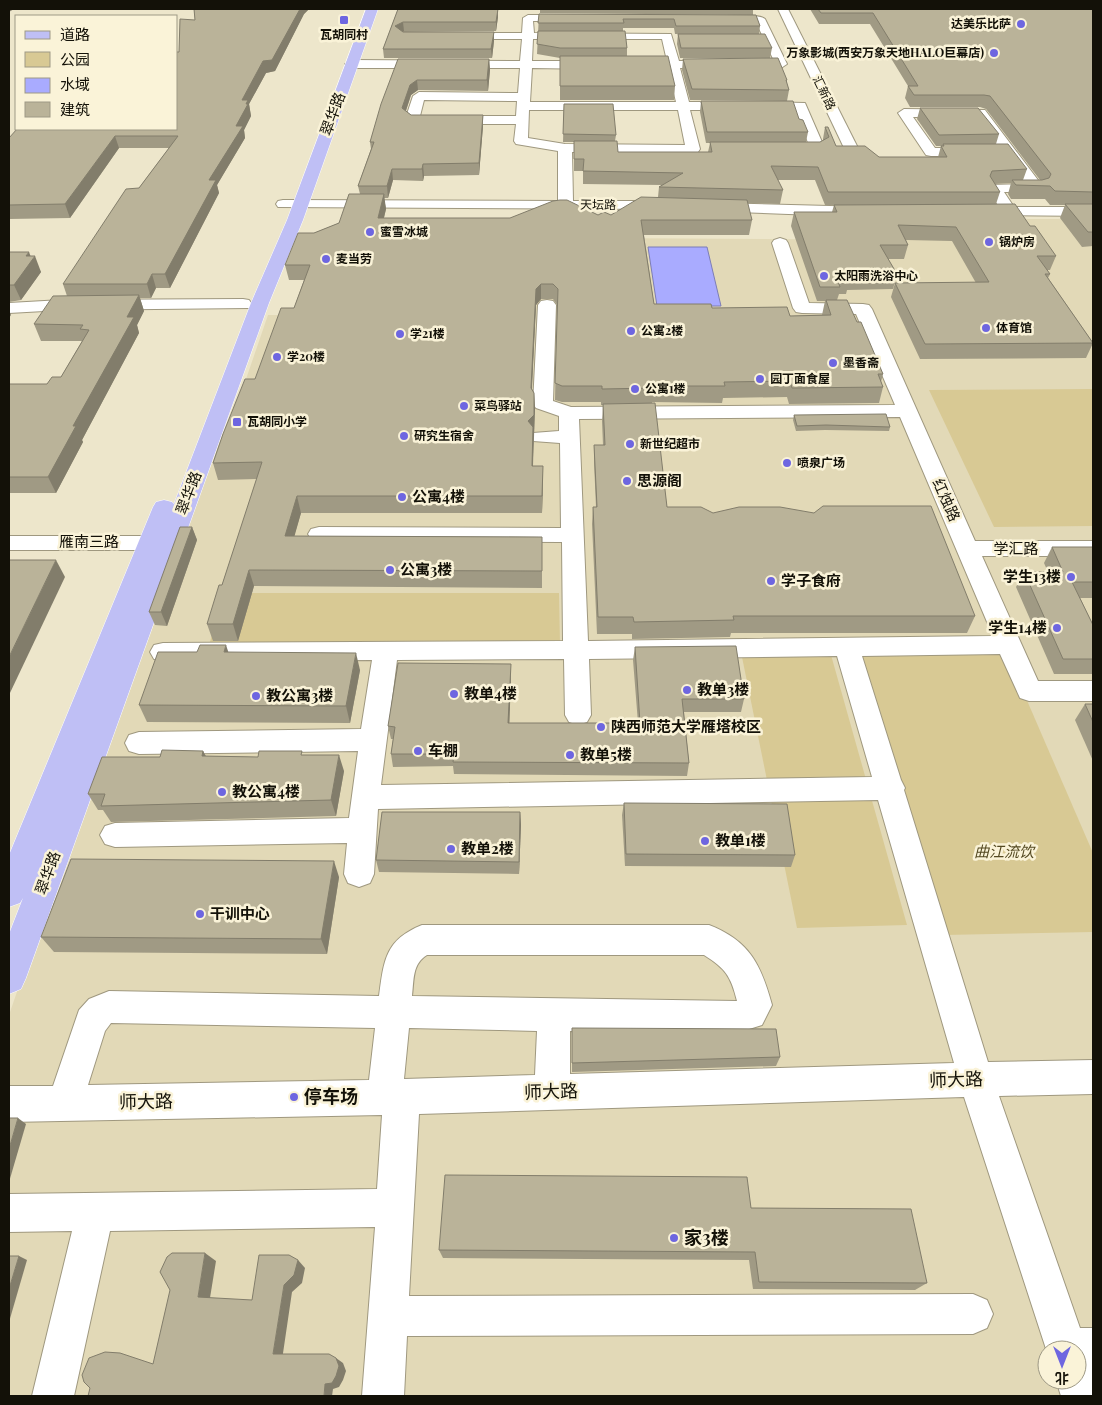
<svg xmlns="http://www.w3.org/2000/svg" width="1102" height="1405" font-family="'Playfair Display','Noto Sans SC',serif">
	<rect width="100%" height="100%" fill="#ede6cb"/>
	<path fill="#e2d9b7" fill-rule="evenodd" d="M895 219H1093V1396H9V1015L207 440H225L268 315H427L428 304H537L539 271 591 238 904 240ZM1047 1350H1077V1380H1047Z"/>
	<g fill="#d8c994">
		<polygon points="1093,389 1093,526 994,527 929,390"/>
		<polygon points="225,593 559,593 560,644 209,645"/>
		<polygon points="1006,652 1093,853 1093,932 944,935 859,654"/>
		<polygon points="831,655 907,925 797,928 742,657"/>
	</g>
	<polygon fill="#a9abff" stroke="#7c7db5" points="648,247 707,247 721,306 657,306"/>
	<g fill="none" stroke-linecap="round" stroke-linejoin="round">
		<g stroke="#9f987f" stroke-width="2">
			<g id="minor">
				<polygon points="778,9 788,9 859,150 857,153 847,153 845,150"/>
				<path d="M528 15H574L579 18 574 21H533L534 33 671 34 679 61H774L756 22H723L718 19C723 14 760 14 765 19L787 64 781 68H680L689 102H700L706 106 700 110H690L700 149 698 152H572L573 201H663L668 203 671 206 668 209 278 207 276 204 278 201 283 200 558 201V151L516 144 514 141 516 124H412L405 120 413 96 419 92 518 93 520 68H351L345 64 351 60 520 61 522 39H458L452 36 458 33H522L523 18ZM533 39H662L667 61H635L629 65 635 69 668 68 676 102H530L532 68 596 69 602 65 596 61H532ZM424 100 517 101 516 116H420ZM529 110H678L685 145 565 144 528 138Z"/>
				<polygon points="759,102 805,103 825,149 823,152 784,152 782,149 784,146 809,145 795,110 754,109 753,106 754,103"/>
				<polygon points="904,109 985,110 1044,188 1042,191 1037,192 1004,192 1014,207 1093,207 1093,216 979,215 976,212 979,209 999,207 987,188 989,185 1026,184 976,117 913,117 935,148 974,148 981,152 974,156 931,156 926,155 898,113"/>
				<polygon points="714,203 868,207 873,209 876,212 873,215 868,217 709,211 706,208 709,205"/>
				<path d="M780 238 786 240 788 243 809 303 863 304 869 305 872 309 975 541H1093V556H982L1038 681H1093V701H1029L1020 698 1000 654 862 656 901 780 905 788 904 790 988 1062 1093 1060V1094L999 1096 1080 1328H1093V1396H1061L1056 1380H1077V1350H1047V1352L964 1097 419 1114 409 1296 973 1294 987 1300 993 1314 987 1328 973 1334 407 1336 404 1396H362L375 1227 110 1231 74 1396H32L72 1231 9 1232V1194L377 1189 382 1115 9 1122V1086H53L79 1010 89 999 109 991 379 996C384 960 385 940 422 925H709C750 941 761 965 772 1005L762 1025 733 1034 570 1031V1074L954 1063 878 800 378 809 374 874 370 883 359 887 348 883 344 874 347 843 115 847 105 844 100 835 105 826 115 823 349 818 358 751 139 754 129 751 125 743 129 735 139 732 361 729 372 660 163 661 154 659 150 652 154 645 163 643 563 641 562 542 319 541 311 539 308 534 311 529 319 527 561 528 560 443 533 441 530 437 533 433 559 431V416L536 408 533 404 538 305 541 301 547 300 553 301 556 305 553 401 571 407 895 405 856 314 802 313 796 312 793 308 772 243 774 240ZM900 417 993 636 588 641 579 419ZM837 656 872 777 381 785 397 660 564 659 565 715 569 722 578 725 587 722 591 715 589 659ZM427 955H704C725 968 731 976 737 1001L412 996C414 980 412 964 427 955ZM111 1023 375 1028 369 1080 88 1085 105 1031ZM409 1028 537 1031 535 1075 404 1079Z"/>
				<polygon points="243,299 249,300 252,304 249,308 62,310 9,313 9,303 62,300"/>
				<polygon points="9,536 170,536 178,538 181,543 178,548 170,550 9,550"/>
			</g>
		</g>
		<g stroke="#fff" stroke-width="1">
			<polygon id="major" points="366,9 378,9 303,220 269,303 26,978 21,989 9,994 9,934 23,898 20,903 9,907 9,855 153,507 156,502 164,500 172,502 174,504 251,303 287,220"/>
		</g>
		<use href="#minor" fill="#fff" fill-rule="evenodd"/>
		<use href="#major" fill="#bfbff5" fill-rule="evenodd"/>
	</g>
	<g fill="#a09a84" fill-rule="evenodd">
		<polygon points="194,9 309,9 304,14 275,71 266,73 249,104 251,116 244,130 245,138 217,185 219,193 170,288 156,288 151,298 140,298 144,311 137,325 139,333 82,440 83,442 56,493 9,493 9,384 47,384 61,377 82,341 41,341 34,324 67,296 63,284 139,188 169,148 119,148 70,218 9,219 9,138 176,129 179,52 195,20"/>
		<polygon points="398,9 498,9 498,17 496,31 403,32 494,32 494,41 492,58 384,58 383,49"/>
		<polygon points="540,9 753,9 753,15 540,13"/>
		<path d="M810 9H1093V246L1082 247 1060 218 1065 205H1050L1045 199H1011L1008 194 1011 183 995 184 1000 192 996 204 1030 226 1056 256 1050 270H1047L1050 274 1048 278 1093 343 1086 358 920 359 891 297 895 283H976L952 241 906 240 908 245 904 259H888L897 274 893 289 847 290 846 294H839L837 300 857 322 883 374 881 382 883 387 879 403 789 404 787 397 723 398 722 403 652 402 667 507 713 513 975 616 967 633H731L730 637 632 639V634H597L592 524 593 507H596L594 462V445H603L602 421 603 405H601V402H562L555 400 557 305 553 299H541L536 305 532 389 534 393 535 409 533 466 543 482 542 513H301L294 536 542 537V588L254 586 238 641H213L207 624 222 585 257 479 218 480 213 463 255 379 294 308 304 280H289L285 265 314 233 339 223 360 194 358 186 371 149 370 142 398 59H489L490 70 488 91 418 90 411 95 406 111 411 115H483V126L479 175 424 176 423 181 393 180 388 198H384L386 209 384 218H510L611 215 658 197 659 187 662 185 583 184V171H574V142H563L564 104 616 135 615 141 618 152H708L710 143H706L700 112 701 101 799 119 808 132 806 142H820L823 141V139L825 127 836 146 879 157H938L941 146H942H936L917 119 920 108 999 134 996 144 1027 169 1023 180H1040L986 109 980 107H910L905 98 908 86 870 24H819ZM777 180H815L825 205H834L832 212H794L791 226 817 301H825L822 315 790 316 712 308 654 304 644 235H749L752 220 747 203 780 204 783 190Z"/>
		<polygon points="539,14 756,15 760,26 759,34 772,48 770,58 680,58 677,44 678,34 675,34 674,28 623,28 623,31 627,48 627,56 675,86 674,100 560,100 560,58 537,54"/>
		<polygon points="683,59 787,80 787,84 789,90 787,101 690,100 682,70"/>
		<polygon points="9,252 31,256 41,272 21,300 9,302"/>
		<polygon points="794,415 890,427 889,431 825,430 796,431 793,420"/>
		<polygon points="192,527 197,540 167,626 155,625 149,612"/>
		<polygon points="1052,547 1093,547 1093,598 1080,598 1093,625 1093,674 1054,674 1016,587 1024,572 1048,572 1044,563"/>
		<polygon points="635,647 744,699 741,712 684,712 689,763 687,776 454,774 453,766 393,767 391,754 393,739 391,739 388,726 511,676 509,723 638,723 633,660"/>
		<polygon points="197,652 228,652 360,670 350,723 147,722 139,705"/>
		<polygon points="1085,704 1093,704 1093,761 1075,720"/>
		<polygon points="203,751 206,756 258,757 303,755 344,771 336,816 111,822 103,810 98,810 88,794 160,757"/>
		<polygon points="624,803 795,855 791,867 625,866 622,815"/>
		<polygon points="520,812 521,825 519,874 379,872 376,860"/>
		<polygon points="339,877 327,954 54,952 41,937"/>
		<polygon points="572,1028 780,1057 776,1066 572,1072"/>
		<polygon points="751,1208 927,1283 915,1290 753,1289 749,1260 443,1258 439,1250"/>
	</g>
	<g fill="#827d6b">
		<polygon points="9,9 14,9 9,12"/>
		<polygon points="300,9 309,9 304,14 275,71 266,73 249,104 251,116 244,130 245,138 217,185 219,193 170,288 165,274 209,180 236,126 242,100 263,61"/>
		<polygon points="498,9 498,17 496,31 496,22"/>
		<polygon points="403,22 404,31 396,35 395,26"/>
		<polygon points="494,32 494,41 492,58 491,49"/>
		<polygon points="489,59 490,70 488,91 487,80"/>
		<polygon points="417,80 418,90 411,95 403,119 402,108 410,85"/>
		<polygon points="483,115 483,126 479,175 479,163"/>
		<polygon points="115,136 119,148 70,218 65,204"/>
		<polygon points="423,164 424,176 423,181 422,169"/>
		<polygon points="392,169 393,180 388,198 387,186"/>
		<polygon points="384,194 386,209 380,233 378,218"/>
		<polygon points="29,252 32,260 35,256 41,272 21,300 14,285 26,256"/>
		<polygon points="152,274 156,288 151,298 147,284"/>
		<polygon points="541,284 541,299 536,305 531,404 531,388 536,289"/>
		<polygon points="139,295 144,311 137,325 139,333 82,440 83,442 56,493 48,477 127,317"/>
		<polygon points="9,310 11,315 9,318"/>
		<polygon points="534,393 535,409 532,482 528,421"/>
		<polygon points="543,466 543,482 542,513 542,496"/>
		<polygon points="297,496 301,513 290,552 285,536"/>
		<polygon points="192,527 197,540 167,626 161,612"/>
		<polygon points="56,560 65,577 9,695 9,657"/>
		<polygon points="249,570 254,586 238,641 233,624"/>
		<polygon points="226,645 232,663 224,652"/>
		<polygon points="356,653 360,670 350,723 346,706"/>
		<polygon points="511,664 511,676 509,735 508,723"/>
		<polygon points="203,751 211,767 202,756"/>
		<polygon points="339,755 344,771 336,816 331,800"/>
		<polygon points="520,812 521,825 519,874 519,862"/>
		<polygon points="334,861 339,877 327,954 321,939"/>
		<polygon points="18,1118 26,1124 9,1182 9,1149"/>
		<polygon points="205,1253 216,1261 209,1304 198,1297"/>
		<polygon points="19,1256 27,1260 9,1322 9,1289"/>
		<polygon points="298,1260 305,1268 302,1283 292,1292 282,1360 273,1354 284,1285"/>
		<polygon points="336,1358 343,1363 346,1371 343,1380 339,1387 333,1389 332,1396 324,1396 325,1384"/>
	</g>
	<g fill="#bab399" stroke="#827d6b">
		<polygon points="194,9 300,9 272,60 263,61 242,100 248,100 246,104 248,104 236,126 243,126 209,180 216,180 165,274 152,274 147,284 63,284 126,189 139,188 178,136 115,136 65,204 9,205 9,138 17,129 176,129 176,52 179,52 180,19 195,20"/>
		<polygon points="398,9 498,9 496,22 403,22 395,26 403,32 494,32 491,49 383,49"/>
		<polygon points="818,9 1093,9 1093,192 1055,191 1050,186 1016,185 1012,180 1042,180 1049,178 1051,174 990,96 984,95 914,95 908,86 918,86 873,13 821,13"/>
		<polygon points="539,14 756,15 760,26 676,26 674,19 623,19 624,23 538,23"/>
		<polygon points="538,31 625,31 627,48 560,48 537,44"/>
		<polygon points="678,34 765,34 772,48 681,48"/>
		<polygon points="560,56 668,56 675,86 560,86"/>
		<polygon points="778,58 787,80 786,80 789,90 692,89 683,59"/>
		<polygon points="398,59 489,59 487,80 417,80 410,85 402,108 411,115 483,115 479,163 423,164 422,169 392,169 387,186 358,186 374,142 370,142 381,104"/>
		<polygon points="701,101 793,101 799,119 803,120 808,132 707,132"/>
		<polygon points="564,104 613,104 616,135 563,134"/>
		<polygon points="920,108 978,108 999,134 939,135"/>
		<polygon points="825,127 828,127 836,146 865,146 879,157 947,157 941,146 944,146 943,144 1008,144 1027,169 992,171 990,176 1000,192 828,192 818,167 771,166 783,190 659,187 683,173 583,171 584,159 574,159 574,141 617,141 618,152 712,152 710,142 820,142 829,137"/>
		<polygon points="349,194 384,194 378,218 510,218 553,201 560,200 567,200 598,215 604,212 611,215 641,197 747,200 752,220 641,220 654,304 711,304 712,308 787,307 790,316 831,315 826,300 847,300 857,322 861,322 883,374 878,374 883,387 792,388 790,381 724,382 725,386 653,386 653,388 602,389 602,386 562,386 555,383 558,289 553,284 541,284 536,289 531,388 534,393 534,415 528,421 533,427 532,466 543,466 542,496 297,496 285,536 542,537 542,571 249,570 233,624 207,624 219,585 222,585 262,462 213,463 223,434 245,379 255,379 281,308 294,308 310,265 285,265 298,233 314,233 339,223"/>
		<polygon points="1015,204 1030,226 1035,226 1056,256 1037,256 1050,274 1045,274 1093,343 925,344 895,283 989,282 956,227 898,225 908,245 880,245 897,274 848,275 850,279 837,279 840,287 820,287 794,212 837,212 834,205"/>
		<polygon points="1065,204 1093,204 1093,232 1088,232"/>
		<polygon points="9,252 29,252 26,256 35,256 14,285 9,285"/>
		<polygon points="139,295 127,317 134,317 73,426 76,426 48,477 9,477 9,384 47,384 52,377 61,377 89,330 80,329 83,325 34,324 53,296"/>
		<polygon points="655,403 667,507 701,507 713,513 739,507 780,507 814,513 823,506 931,506 975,616 733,616 734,620 634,622 633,617 598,617 593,507 597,507 594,445 605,445 603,404"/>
		<polygon points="886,414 890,427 826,425 797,426 794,415"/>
		<polygon points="180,527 192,527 161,612 149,612"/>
		<polygon points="1052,547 1093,547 1093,582 1072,582 1093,625 1093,659 1063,659 1024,572 1063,572"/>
		<polygon points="9,560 56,560 9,657"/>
		<polygon points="200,645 226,645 224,652 356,653 346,706 139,705 158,652 197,652"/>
		<polygon points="736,646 744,699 682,699 689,763 453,762 454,754 391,754 395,727 388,726 398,663 511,664 508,723 640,723 635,647"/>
		<polygon points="1085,704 1093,704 1093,722"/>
		<polygon points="162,750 203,751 202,756 258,757 259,751 302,751 301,755 339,755 331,800 101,806 105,794 88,794 102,757 160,757"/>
		<polygon points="624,803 787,804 795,855 626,854"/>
		<polygon points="382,812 520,812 519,862 376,860"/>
		<polygon points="71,859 334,861 321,939 41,937"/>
		<polygon points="572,1028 776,1029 780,1057 572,1063"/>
		<polygon points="9,1118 18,1118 9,1149"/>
		<polygon points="445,1175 747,1177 751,1208 911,1209 927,1283 759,1282 755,1252 439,1250"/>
		<polygon points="172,1253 205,1253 198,1297 252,1300 259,1255 289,1255 298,1260 294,1275 284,1285 273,1354 329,1354 336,1358 339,1366 336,1376 332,1383 325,1384 324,1396 88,1396 90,1388 84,1382 82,1375 89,1358 105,1352 120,1353 153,1364 170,1290 160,1272 167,1257"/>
		<polygon points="9,1256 19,1256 9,1289"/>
	</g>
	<g fill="#6e66e0" stroke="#faf3d8" stroke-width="2">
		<rect x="339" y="15" width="10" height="10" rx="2.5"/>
		<circle cx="1021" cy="24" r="5"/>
		<circle cx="994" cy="53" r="5"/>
		<circle cx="370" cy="232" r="5"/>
		<circle cx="989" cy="242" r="5"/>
		<circle cx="326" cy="259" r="5"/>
		<circle cx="824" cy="276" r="5"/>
		<circle cx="986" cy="328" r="5"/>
		<circle cx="631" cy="331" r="5"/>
		<circle cx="400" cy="334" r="5"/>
		<circle cx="277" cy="357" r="5"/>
		<circle cx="833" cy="363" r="5"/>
		<circle cx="760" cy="379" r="5"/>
		<circle cx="635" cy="389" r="5"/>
		<circle cx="464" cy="406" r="5"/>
		<rect x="232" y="417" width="10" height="10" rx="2.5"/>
		<circle cx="404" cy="436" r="5"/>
		<circle cx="630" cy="444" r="5"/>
		<circle cx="787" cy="463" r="5"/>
		<circle cx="627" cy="481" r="5"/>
		<circle cx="402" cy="497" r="5"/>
		<circle cx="390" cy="570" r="5"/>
		<circle cx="1071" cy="577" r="5"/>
		<circle cx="771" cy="581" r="5"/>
		<circle cx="1057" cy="628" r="5"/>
		<circle cx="687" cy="690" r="5"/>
		<circle cx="454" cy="694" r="5"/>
		<circle cx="256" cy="696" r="5"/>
		<circle cx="601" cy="727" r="5"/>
		<circle cx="418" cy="751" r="5"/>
		<circle cx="570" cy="755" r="5"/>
		<circle cx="222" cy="792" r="5"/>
		<circle cx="705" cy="841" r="5"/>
		<circle cx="451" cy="849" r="5"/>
		<circle cx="200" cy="914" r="5"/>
		<circle cx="294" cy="1097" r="5"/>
		<circle cx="674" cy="1238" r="5"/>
	</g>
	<g text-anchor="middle" stroke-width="5" stroke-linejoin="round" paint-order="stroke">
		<g font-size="12" font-weight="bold" fill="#131108" stroke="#faf3d8" text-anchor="start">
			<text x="1011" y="28" text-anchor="end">达美乐比萨</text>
			<text x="344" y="39" text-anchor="middle">瓦胡同村</text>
			<text x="984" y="57" text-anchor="end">万象影城(西安万象天地HALO巨幕店)</text>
			<text x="380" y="236">蜜雪冰城</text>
			<text x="999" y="246">锅炉房</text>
			<text x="336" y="263">麦当劳</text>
			<text x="834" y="280">太阳雨洗浴中心</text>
			<text x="996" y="332">体育馆</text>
			<text x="641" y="335">公寓2楼</text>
			<text x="410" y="338">学21楼</text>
			<text x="287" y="361">学20楼</text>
			<text x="843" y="367">墨香斋</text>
			<text x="770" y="383">园丁面食屋</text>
			<text x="645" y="393">公寓1楼</text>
			<text x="474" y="410">菜鸟驿站</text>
			<text x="247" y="426">瓦胡同小学</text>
			<text x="414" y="440">研究生宿舍</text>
			<text x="640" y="448">新世纪超市</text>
			<text x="797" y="467">喷泉广场</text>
		</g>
		<g font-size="12" fill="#131108" stroke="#faf3d8">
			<text transform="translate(824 93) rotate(64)" y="4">汇新路</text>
			<text transform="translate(598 205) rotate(1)" y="4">天坛路</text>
		</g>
		<g font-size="15" fill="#131108" stroke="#faf3d8">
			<text transform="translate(333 114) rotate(-70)" y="5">翠华路</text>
			<text transform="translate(189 493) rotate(-69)" y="5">翠华路</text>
			<text transform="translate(946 500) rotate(66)" y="5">红烛路</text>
			<text x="89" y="547">雁南三路</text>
			<text x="1016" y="554">学汇路</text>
			<text transform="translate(48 873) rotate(-70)" y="5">翠华路</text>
		</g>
		<g font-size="15" font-weight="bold" fill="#131108" stroke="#faf3d8" text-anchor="start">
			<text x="637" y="486">思源阁</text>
			<text x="412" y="502">公寓4楼</text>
			<text x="400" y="575">公寓3楼</text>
			<text x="1061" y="582" text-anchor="end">学生13楼</text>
			<text x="781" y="586">学子食府</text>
			<text x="1047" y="633" text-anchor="end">学生14楼</text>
			<text x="697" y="695">教单3楼</text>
			<text x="464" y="699">教单4楼</text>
			<text x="266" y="701">教公寓3楼</text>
			<text x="611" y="732">陕西师范大学雁塔校区</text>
			<text x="428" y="756">车棚</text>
			<text x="580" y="760">教单5楼</text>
			<text x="232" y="797">教公寓4楼</text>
			<text x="715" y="846">教单1楼</text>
			<text x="461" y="854">教单2楼</text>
			<text x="210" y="919">干训中心</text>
		</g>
		<g font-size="15" font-style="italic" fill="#544921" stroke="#faf3d8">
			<text x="1004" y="857">曲江流饮</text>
		</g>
		<g font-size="18" fill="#131108" stroke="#faf3d8">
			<text transform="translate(956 1080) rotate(-2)" y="6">师大路</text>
			<text transform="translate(551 1092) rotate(-2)" y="6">师大路</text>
			<text transform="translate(146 1102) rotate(-1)" y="6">师大路</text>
		</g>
		<g font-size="18" font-weight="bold" fill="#131108" stroke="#faf3d8" text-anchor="start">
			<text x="304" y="1103">停车场</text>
			<text x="684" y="1244">家3楼</text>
		</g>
	</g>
	<rect width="1102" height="1405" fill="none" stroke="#131108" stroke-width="20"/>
	<rect x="15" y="15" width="162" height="115" fill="#faf3d8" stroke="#9e9985"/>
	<rect x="25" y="31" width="25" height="8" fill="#bfbff5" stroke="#9e9985"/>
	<text x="60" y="40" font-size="15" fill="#131108">道路</text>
	<rect x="25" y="52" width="25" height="15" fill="#d8c994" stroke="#9e9985"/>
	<text x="60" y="65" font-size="15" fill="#131108">公园</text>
	<rect x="25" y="78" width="25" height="15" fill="#a9abff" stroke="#9e9985"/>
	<text x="60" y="90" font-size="15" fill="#131108">水域</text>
	<rect x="25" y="102" width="25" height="15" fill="#bab399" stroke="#9e9985"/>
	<text x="60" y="115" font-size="15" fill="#131108">建筑</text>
	<g transform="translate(1062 1365) rotate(180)"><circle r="24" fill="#faf3d8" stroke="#9e9985"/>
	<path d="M0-4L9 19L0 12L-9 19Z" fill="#6e66e0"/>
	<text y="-8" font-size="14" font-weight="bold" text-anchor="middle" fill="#131108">北</text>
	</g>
</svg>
